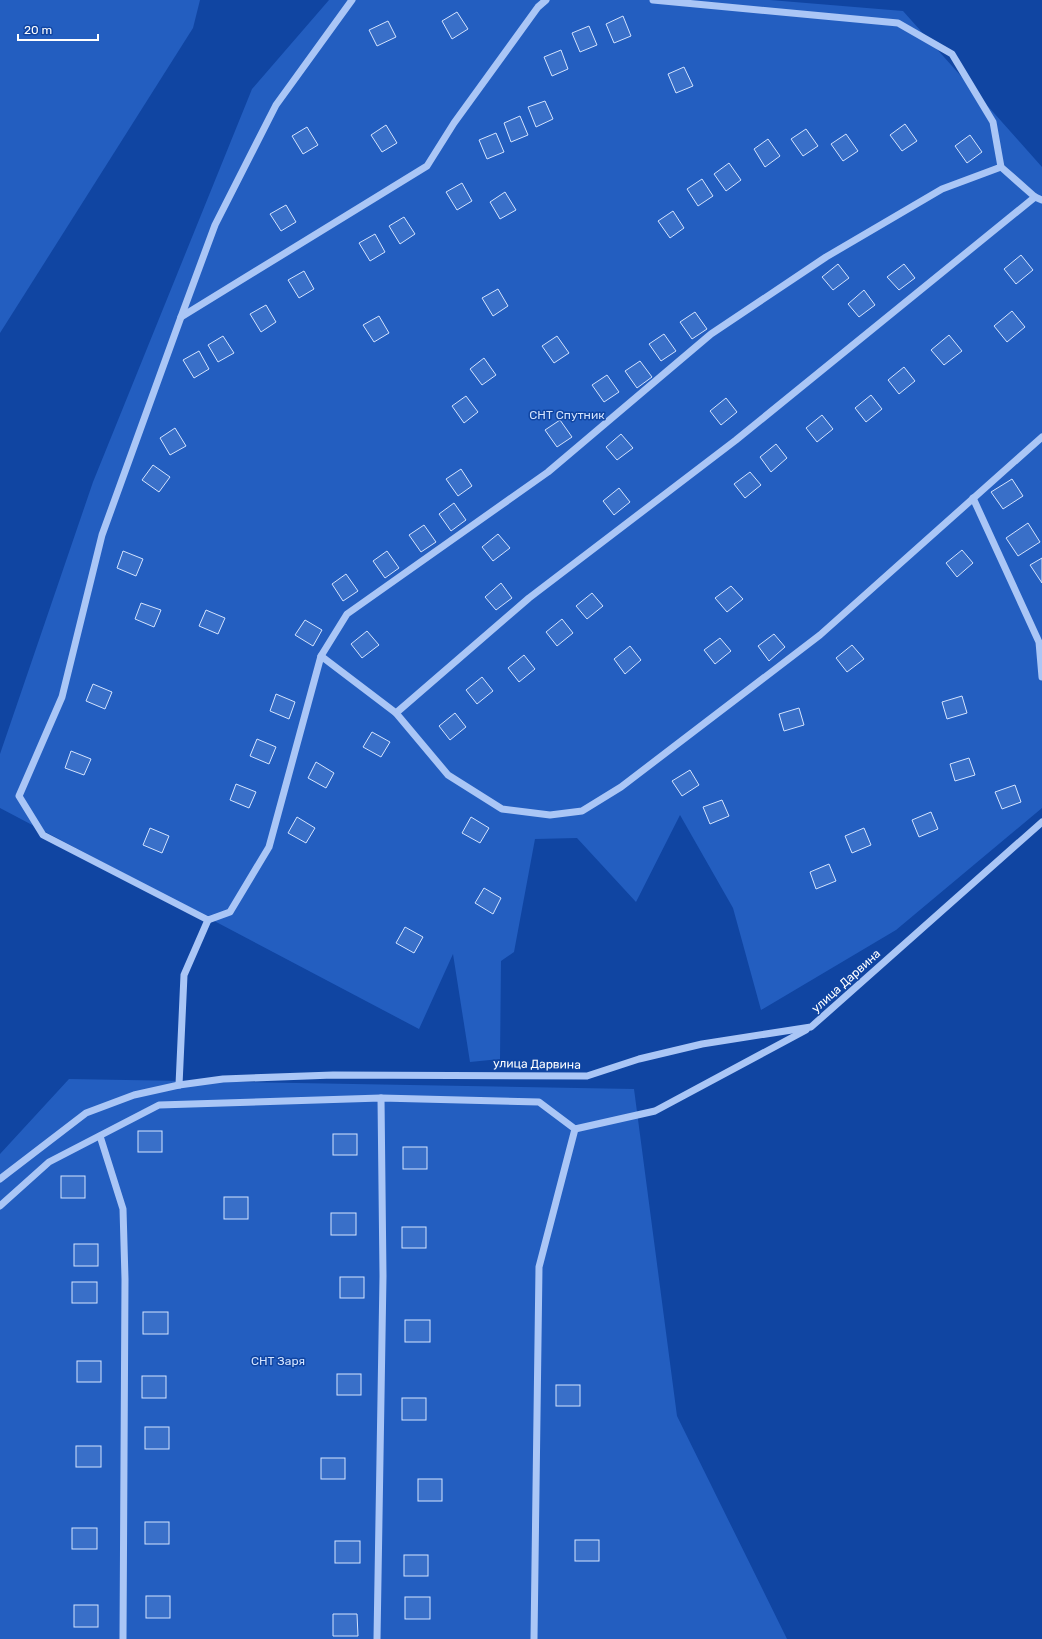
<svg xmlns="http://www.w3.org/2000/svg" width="1042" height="1639" font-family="Rubik,sans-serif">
	<rect width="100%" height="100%" fill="#1045a2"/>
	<g fill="#235ec0">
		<polygon points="0,0 200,0 193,28 0,333"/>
		<polygon points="329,0 770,0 903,11 1042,167 1042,808 896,930 761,1010 733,908 680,815 636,902 577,838 535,839 514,952 501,961 500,1059 470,1062 453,954 419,1029 0,808 0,754 93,482 252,89"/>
		<polygon points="69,1079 634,1089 677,1416 787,1639 0,1639 0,1154"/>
	</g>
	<g fill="#396fc8" stroke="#d3e3fe">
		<polygon points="457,12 468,29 452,39 442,21"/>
		<polygon points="623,16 631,36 614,43 606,24"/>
		<polygon points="388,21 396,37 377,46 369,30"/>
		<polygon points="589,26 597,45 580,52 572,33"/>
		<polygon points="561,50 568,69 552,76 544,57"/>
		<polygon points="684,67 693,86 676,93 668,74"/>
		<polygon points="545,101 553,119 536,127 528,107"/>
		<polygon points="520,116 528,135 511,142 504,123"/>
		<polygon points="905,124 917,141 902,151 890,135"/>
		<polygon points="386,125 397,143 382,152 371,135"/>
		<polygon points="307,127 318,145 303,154 292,136"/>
		<polygon points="806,129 818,146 803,156 791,139"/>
		<polygon points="496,133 504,152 487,159 479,140"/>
		<polygon points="846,134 858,151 843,161 831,144"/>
		<polygon points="970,135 982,152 967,163 955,146"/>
		<polygon points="768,139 780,156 765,167 754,149"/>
		<polygon points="729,163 741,180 726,191 714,174"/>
		<polygon points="702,179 713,196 698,206 687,189"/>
		<polygon points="462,183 472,201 457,210 446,192"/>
		<polygon points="505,192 516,210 500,219 490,202"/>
		<polygon points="286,205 296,222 281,231 270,214"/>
		<polygon points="673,211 684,228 670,238 658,221"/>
		<polygon points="404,217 415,234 400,244 389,226"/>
		<polygon points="375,234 385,252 370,261 359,243"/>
		<polygon points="1021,255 1033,270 1016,284 1004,269"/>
		<polygon points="838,264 849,278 833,290 822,277"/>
		<polygon points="904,264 915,278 899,290 887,277"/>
		<polygon points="304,271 314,289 299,298 288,280"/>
		<polygon points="498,289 508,306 493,316 482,298"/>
		<polygon points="864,290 875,305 859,317 848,304"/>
		<polygon points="266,305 276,322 261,332 250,314"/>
		<polygon points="1012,311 1025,327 1007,342 994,326"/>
		<polygon points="695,312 707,329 692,339 680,322"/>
		<polygon points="379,316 389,333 374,342 363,325"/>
		<polygon points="664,334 676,351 661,361 649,344"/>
		<polygon points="949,335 962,351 944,365 931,350"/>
		<polygon points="223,336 234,353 218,362 208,345"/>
		<polygon points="557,336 569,353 554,363 542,346"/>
		<polygon points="199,351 209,369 194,378 183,360"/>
		<polygon points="484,358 496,375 482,385 470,369"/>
		<polygon points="640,361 652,377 637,388 625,371"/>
		<polygon points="904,367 915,381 899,394 888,380"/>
		<polygon points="607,375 619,392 604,402 592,385"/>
		<polygon points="871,395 882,409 866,422 855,408"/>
		<polygon points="466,396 478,412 464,423 452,406"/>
		<polygon points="726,398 737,412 721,425 710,411"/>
		<polygon points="822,415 833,429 817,442 806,428"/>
		<polygon points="560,420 572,437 557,447 545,430"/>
		<polygon points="175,428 186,446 170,455 160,438"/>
		<polygon points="621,434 633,448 617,460 606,447"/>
		<polygon points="776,444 787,458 771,472 760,457"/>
		<polygon points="153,465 170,477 159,492 142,480"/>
		<polygon points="461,469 472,486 458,496 446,479"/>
		<polygon points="750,472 761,485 745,498 734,484"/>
		<polygon points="1012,479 1023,496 1003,509 991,492"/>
		<polygon points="619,488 630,502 614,515 603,501"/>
		<polygon points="454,503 466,520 451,531 439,514"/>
		<polygon points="1028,523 1040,542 1018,556 1006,538"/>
		<polygon points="424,525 436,542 421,552 409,535"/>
		<polygon points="498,534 510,548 493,561 482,547"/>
		<polygon points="962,550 973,563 957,577 946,563"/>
		<polygon points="123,551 143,559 136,576 117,568"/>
		<polygon points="387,551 399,568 385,578 373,561"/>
		<polygon points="1042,558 1042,583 1030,565"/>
		<polygon points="346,574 358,591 343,601 332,584"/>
		<polygon points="501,583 512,598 496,610 485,597"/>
		<polygon points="731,586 743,599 727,612 715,598"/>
		<polygon points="592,593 603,606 587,619 576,606"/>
		<polygon points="141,603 161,610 154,627 135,619"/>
		<polygon points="206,610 225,618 218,634 199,626"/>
		<polygon points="562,619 573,633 557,646 546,632"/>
		<polygon points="305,620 322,630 313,646 295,635"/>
		<polygon points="367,631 379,645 362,658 351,644"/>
		<polygon points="774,634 785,647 769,661 758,646"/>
		<polygon points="720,638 731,651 715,664 704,650"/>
		<polygon points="852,645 864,659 847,672 836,658"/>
		<polygon points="630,646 641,660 625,674 614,659"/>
		<polygon points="524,655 535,669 519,682 508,668"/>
		<polygon points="482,677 493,691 477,704 466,690"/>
		<polygon points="93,684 112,692 105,709 86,701"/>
		<polygon points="276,694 295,702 289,719 270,711"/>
		<polygon points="962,696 967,713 947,719 942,702"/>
		<polygon points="799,708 804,725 784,731 779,714"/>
		<polygon points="455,713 466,727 450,740 439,726"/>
		<polygon points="372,732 390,742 381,757 363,747"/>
		<polygon points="257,739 276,747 269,764 250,756"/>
		<polygon points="71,751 91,759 84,775 65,768"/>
		<polygon points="969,758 975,775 955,781 950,764"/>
		<polygon points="316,762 334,773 326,788 308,778"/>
		<polygon points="690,770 699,785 682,796 672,781"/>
		<polygon points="236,784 256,792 249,808 230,800"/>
		<polygon points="1015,785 1021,802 1002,809 995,792"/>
		<polygon points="722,800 729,816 710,824 703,807"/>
		<polygon points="931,812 938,829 919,837 912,820"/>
		<polygon points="297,817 315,828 306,843 288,833"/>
		<polygon points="471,817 489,828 480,843 462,833"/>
		<polygon points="150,828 169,836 162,853 143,845"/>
		<polygon points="864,828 871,845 852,853 845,836"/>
		<polygon points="829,864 836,881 816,889 810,872"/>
		<polygon points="484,888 501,898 493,914 475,903"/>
		<polygon points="405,927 423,937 414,953 396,943"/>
		<rect x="138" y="1131" width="24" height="21"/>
		<rect x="333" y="1134" width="24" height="21"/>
		<rect x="403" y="1147" width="24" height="22"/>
		<rect x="61" y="1176" width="24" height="22"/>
		<rect x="224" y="1197" width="24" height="22"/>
		<rect x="331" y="1213" width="25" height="22"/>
		<rect x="402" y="1227" width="24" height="21"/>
		<rect x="74" y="1244" width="24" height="22"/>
		<rect x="340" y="1277" width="24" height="21"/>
		<rect x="72" y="1282" width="25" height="21"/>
		<rect x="143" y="1312" width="25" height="22"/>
		<rect x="405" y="1320" width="25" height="22"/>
		<rect x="77" y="1361" width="24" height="21"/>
		<rect x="337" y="1374" width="24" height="21"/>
		<rect x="142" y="1376" width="24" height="22"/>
		<rect x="556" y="1385" width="24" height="21"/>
		<rect x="402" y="1398" width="24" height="22"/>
		<rect x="145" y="1427" width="24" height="22"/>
		<rect x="76" y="1446" width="25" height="21"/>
		<rect x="321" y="1458" width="24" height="21"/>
		<rect x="418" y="1479" width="24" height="22"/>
		<rect x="145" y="1522" width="24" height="22"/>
		<rect x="72" y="1528" width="25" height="21"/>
		<rect x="575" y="1540" width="24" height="21"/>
		<rect x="335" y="1541" width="25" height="22"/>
		<rect x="404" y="1555" width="24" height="21"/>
		<rect x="146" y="1596" width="24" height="22"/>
		<rect x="405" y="1597" width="25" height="22"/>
		<rect x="74" y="1605" width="24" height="22"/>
		<polygon points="333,1614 357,1614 358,1636 333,1636"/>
	</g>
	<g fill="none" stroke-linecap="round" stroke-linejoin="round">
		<g stroke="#aac6f6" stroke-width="7">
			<polyline points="546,0 538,7 454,123 427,166 181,317 102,535 62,697 19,796 43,835 208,920 230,912 269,847 321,656 347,614 548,472 711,334 826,257 942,189 1001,167"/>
			<polyline points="653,0 898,23 952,54 993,122 1001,167 1035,197 1042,200"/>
			<polyline points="181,317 215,225 276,105 352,0"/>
			<polyline points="973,498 1039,642 1042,677"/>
			<polyline points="321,656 396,713 448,775 502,809 550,815 582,811 621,787 820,635 1042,437"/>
			<polyline points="396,713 529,598 736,440 1035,197"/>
			<polyline points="179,1085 184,975 208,920"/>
			<polyline points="100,1136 123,1209 125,1279 123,1639"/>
			<polyline points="0,1179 86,1113 134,1095 179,1085 223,1079 333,1075 587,1076 639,1059 702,1044 811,1027 1042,822"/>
			<polyline points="0,1206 49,1162 159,1105 381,1098 539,1102 575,1129 655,1111 806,1030"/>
			<polyline points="377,1639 383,1276 381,1098"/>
			<polyline points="534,1639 539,1267 575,1129"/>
		</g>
	</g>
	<g text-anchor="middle" stroke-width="3" stroke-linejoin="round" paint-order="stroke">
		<g font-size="12" fill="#d3e3fe" stroke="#1045a2">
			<text x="567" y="419">СНТ Спутник</text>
			<text x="278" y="1365">СНТ Заря</text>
		</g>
		<g font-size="12" fill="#fff" stroke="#1045a2">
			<text transform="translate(846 981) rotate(-42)" y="4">улица Дарвина</text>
			<text transform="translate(537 1064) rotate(1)" y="4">улица Дарвина</text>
		</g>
	</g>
	<path d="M18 34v6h80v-6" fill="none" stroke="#ffffff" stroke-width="2"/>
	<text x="24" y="34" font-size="12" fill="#ffffff" stroke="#1045a2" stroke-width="3" paint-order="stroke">20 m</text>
</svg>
